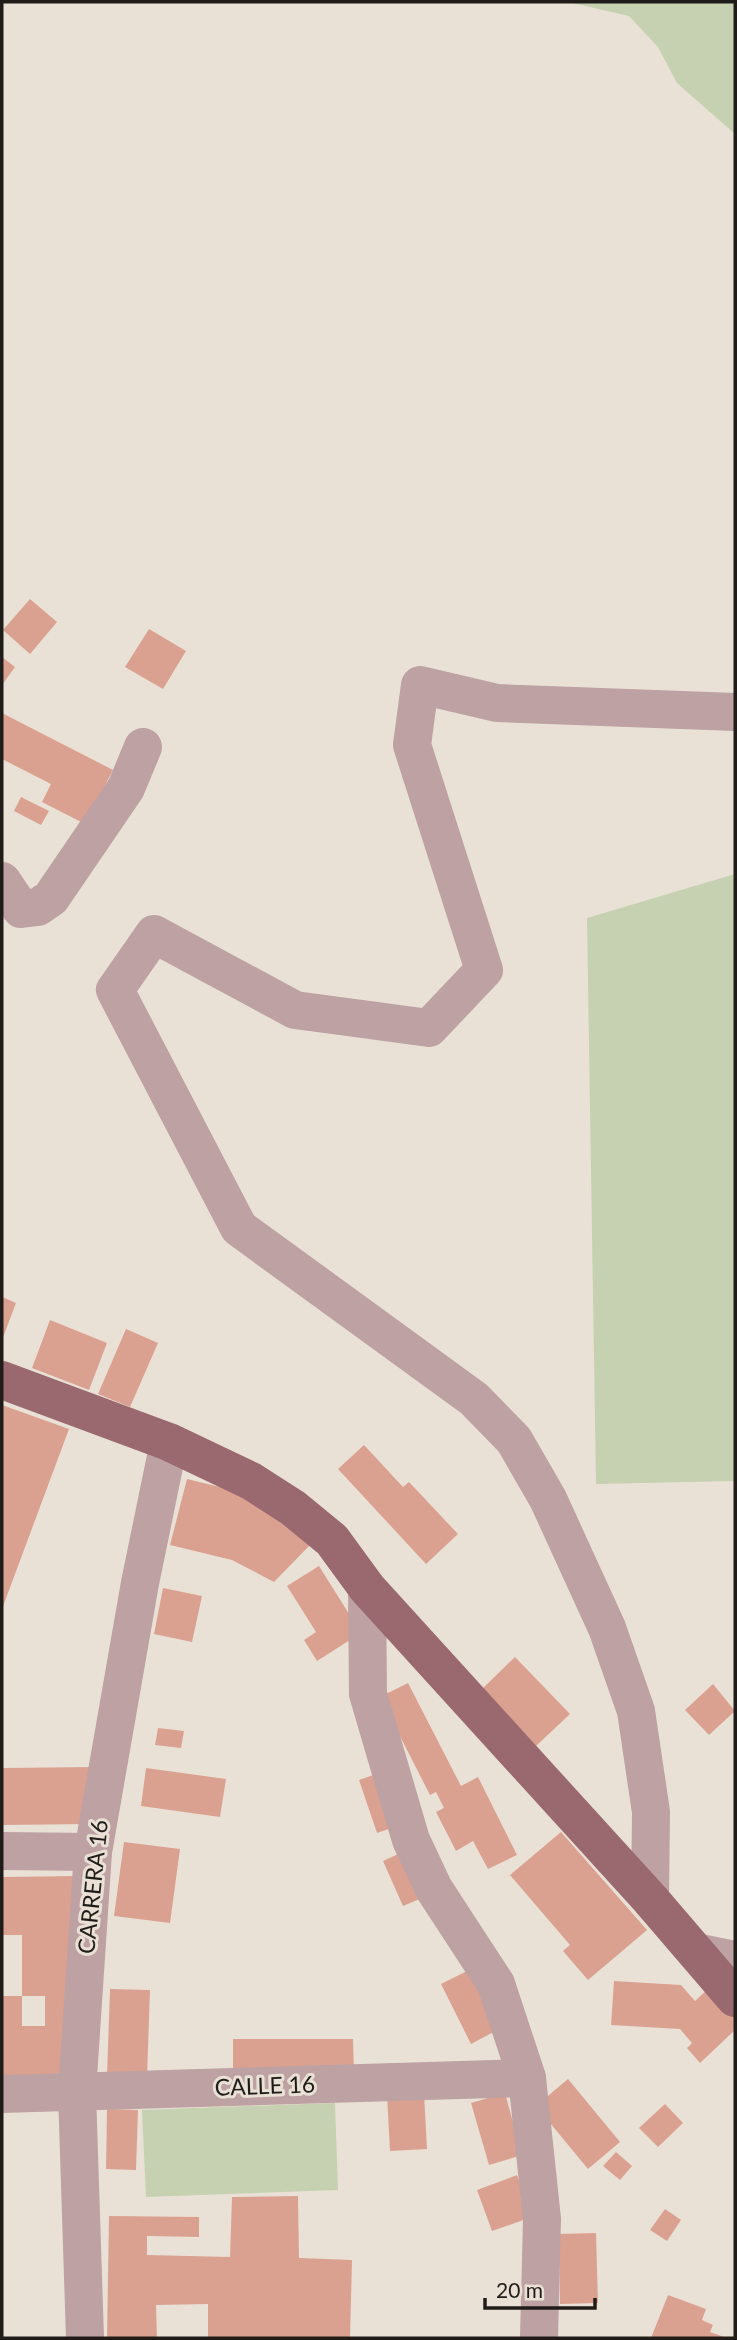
<svg xmlns="http://www.w3.org/2000/svg" width="737" height="2340" font-family="Lato,sans-serif">
	<rect width="100%" height="100%" fill="#eae1d6"/>
	<g fill="#c5d1b0">
		<polygon points="568,2 735,2 735,134 677,83 658,47 629,16"/>
		<polygon points="735,874 735,1481 596,1484 587,918"/>
		<polygon points="335,2103 338,2190 146,2197 142,2110"/>
	</g>
	<g fill="#dba190" fill-rule="evenodd">
		<polygon points="30,599 57,622 30,654 3,630"/>
		<polygon points="149,629 186,651 163,689 125,667"/>
		<polygon points="2,657 15,667 2,685"/>
		<polygon points="2,713 113,770 85,824 42,802 51,784 2,759"/>
		<polygon points="21,797 49,811 41,825 14,811"/>
		<polygon points="2,1297 16,1303 2,1340"/>
		<polygon points="50,1320 107,1343 89,1390 32,1368"/>
		<polygon points="126,1329 158,1343 130,1407 98,1394"/>
		<polygon points="2,1405 69,1429 2,1609"/>
		<polygon points="364,1445 403,1487 409,1482 458,1534 426,1564 338,1469"/>
		<polygon points="187,1479 249,1494 311,1544 274,1582 232,1560 170,1545"/>
		<polygon points="319,1566 361,1633 317,1661 304,1640 316,1632 287,1586"/>
		<polygon points="163,1588 202,1596 192,1642 154,1634"/>
		<polygon points="515,1657 570,1714 536,1746 481,1690"/>
		<polygon points="408,1683 461,1786 478,1777 517,1855 488,1869 473,1841 456,1851 436,1812 444,1808 436,1792 430,1795 380,1697"/>
		<polygon points="713,1684 735,1711 709,1735 685,1710"/>
		<polygon points="158,1728 184,1731 181,1748 155,1745"/>
		<polygon points="93,1767 93,1824 2,1825 2,1768"/>
		<polygon points="146,1768 226,1779 220,1817 141,1806"/>
		<polygon points="382,1772 400,1825 377,1833 359,1780"/>
		<polygon points="561,1832 647,1930 588,1980 563,1951 570,1945 510,1875"/>
		<polygon points="124,1842 180,1849 170,1923 114,1916"/>
		<polygon points="409,1849 429,1895 403,1906 383,1861"/>
		<path d="M79 1876 72 2078 2 2079V1996H22V1935H2V1877ZM22 1996H45V2026H22Z"/>
		<polygon points="473,1968 503,2027 471,2044 441,1984"/>
		<polygon points="614,1981 681,1985 695,2001 710,1987 735,2014 735,2030 700,2063 687,2048 692,2043 680,2029 611,2025"/>
		<polygon points="110,1989 150,1990 147,2077 107,2076"/>
		<polygon points="233,2039 353,2039 354,2074 233,2074"/>
		<polygon points="568,2079 620,2142 588,2169 536,2106"/>
		<polygon points="424,2093 427,2149 390,2151 387,2095"/>
		<polygon points="505,2093 522,2155 489,2165 471,2103"/>
		<polygon points="665,2104 683,2123 658,2147 639,2128"/>
		<polygon points="107,2109 138,2110 136,2170 106,2169"/>
		<polygon points="616,2152 632,2166 620,2180 603,2166"/>
		<polygon points="517,2175 532,2217 492,2231 477,2190"/>
		<polygon points="298,2196 299,2258 352,2260 350,2338 208,2338 208,2304 156,2305 157,2338 107,2338 109,2216 199,2217 199,2237 147,2236 147,2255 230,2257 232,2197"/>
		<polygon points="665,2209 681,2220 667,2241 650,2230"/>
		<polygon points="596,2233 598,2303 560,2304 559,2234"/>
		<polygon points="668,2295 706,2309 702,2320 713,2325 710,2332 727,2338 651,2338"/>
	</g>
	<g fill="none" stroke-linecap="round" stroke-linejoin="round">
		<g stroke="#bda1a3" stroke-width="38">
			<polyline points="2,881 21,909 38,907 51,898 126,788 143,747"/>
			<polyline points="367,1588 368,1694 411,1840 434,1889 496,1984 527,2078 542,2219 539,2338"/>
			<polyline points="2,1851 93,1852"/>
			<polyline points="650,1899 651,1812 636,1711 607,1628 548,1499 514,1440 474,1399 239,1228 115,990 154,934 295,1010 429,1028 484,970 412,745 420,685 497,703 735,712"/>
			<polyline points="696,1952 735,1960"/>
			<polyline points="2,2094 527,2078"/>
			<polyline points="85,2338 77,2092 93,1852 140,1583 169,1442"/>
		</g>
		<polyline stroke="#99696f" stroke-width="38" points="2,1380 169,1442 251,1481 293,1508 332,1540 367,1588 650,1899 735,1998"/>
	</g>
	<g text-anchor="middle" stroke-width="6" stroke-linejoin="round" paint-order="stroke">
		<g font-size="23" fill="#201c19" stroke="#eae1d6">
			<text transform="translate(93 1887) rotate(-84)" y="8">CARRERA 16</text>
			<text transform="translate(265 2086) rotate(-2)" y="8">CALLE 16</text>
		</g>
	</g>
	<rect width="737" height="2340" fill="none" stroke="#201c19" stroke-width="7"/>
	<path d="M485 2298v10h110v-10" fill="none" stroke="#201c19" stroke-width="3.5"/>
	<text x="496" y="2298" font-size="21" fill="#201c19" stroke="#eae1d6" stroke-width="5" paint-order="stroke">20 m</text>
</svg>
